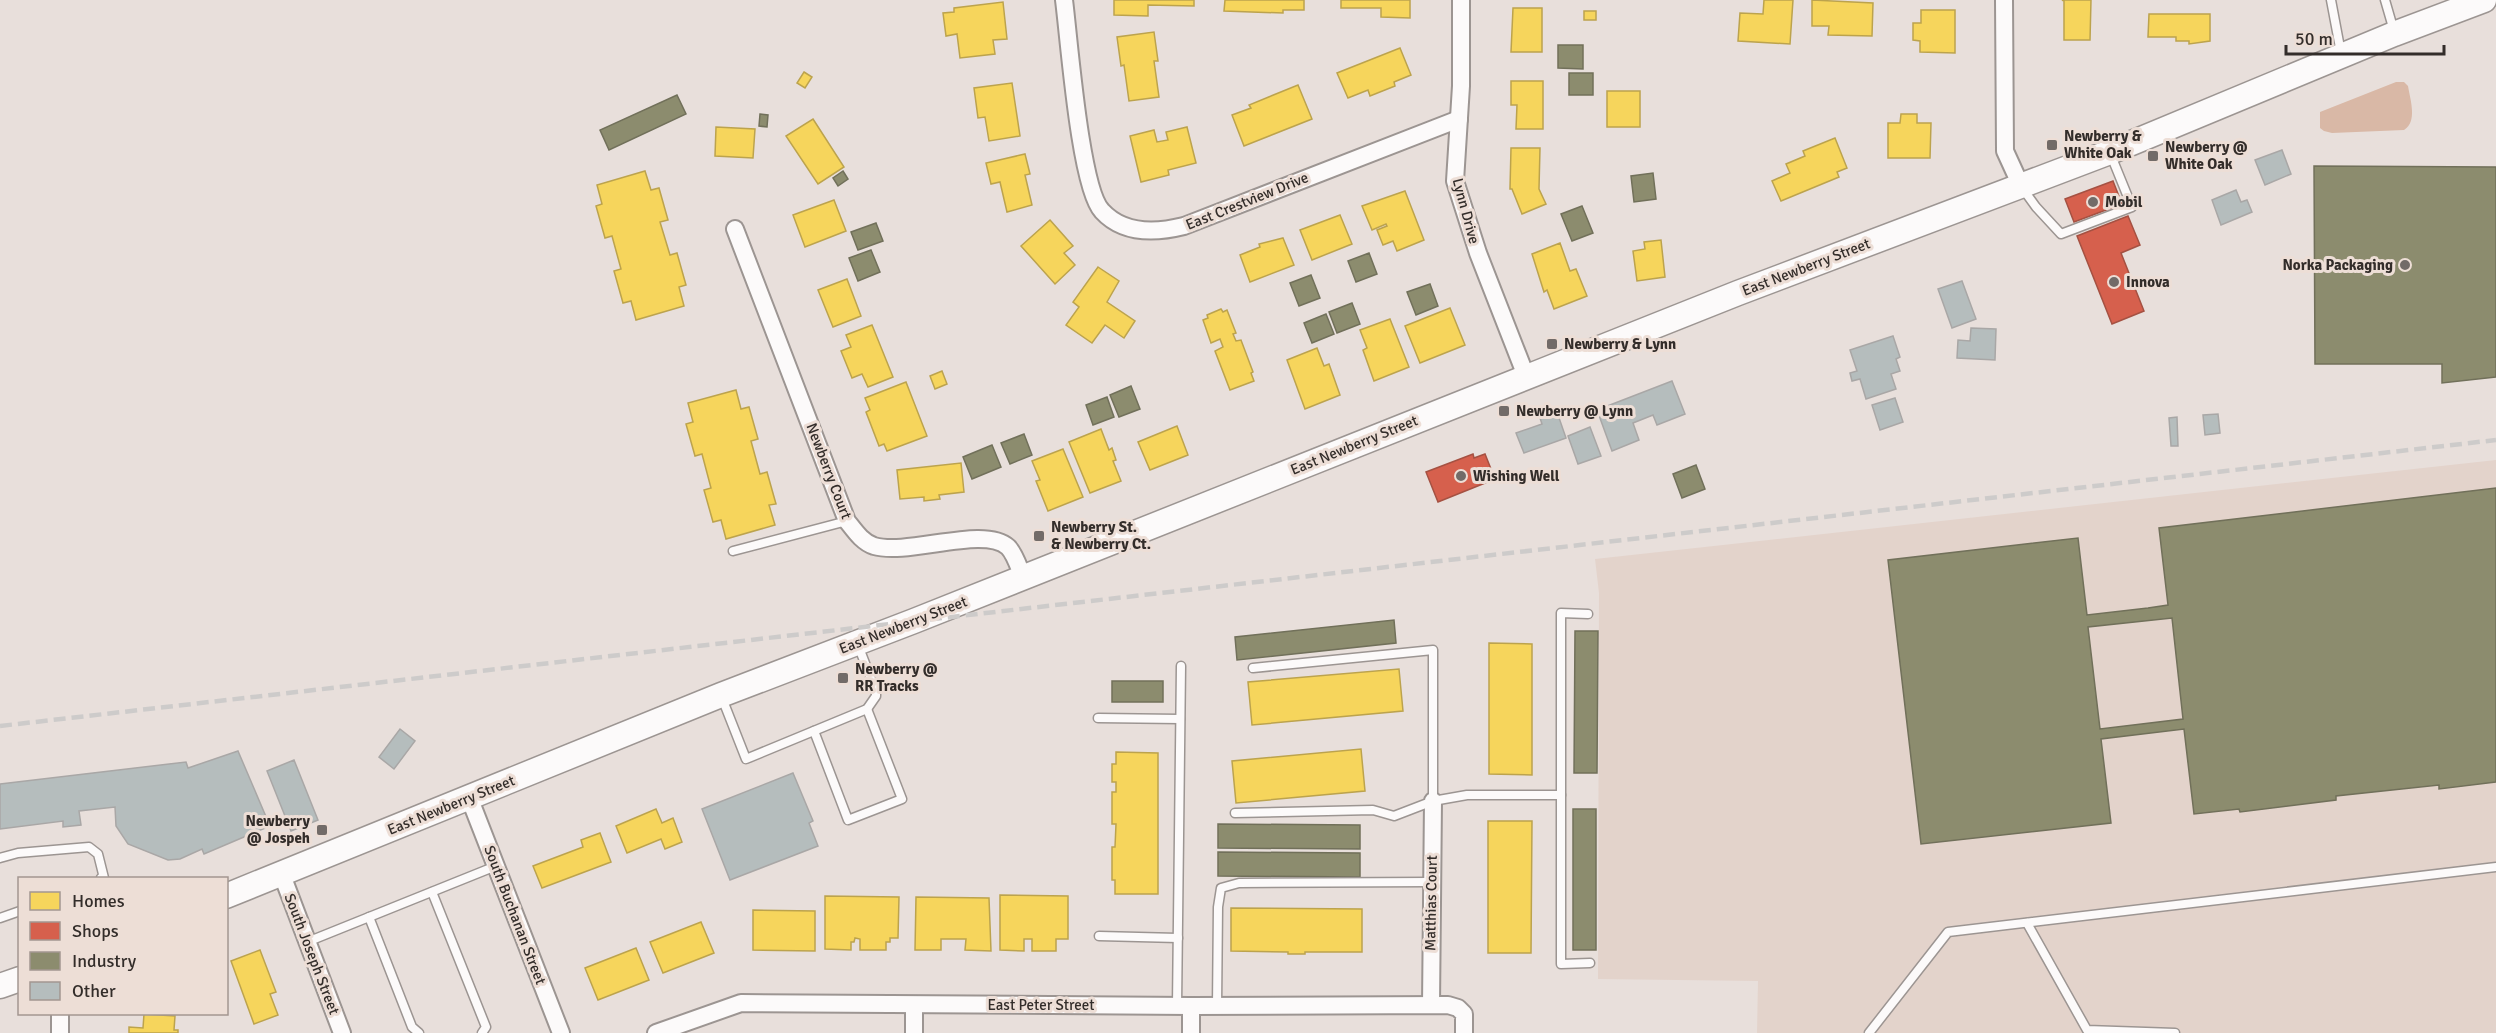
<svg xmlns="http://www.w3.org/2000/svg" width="2496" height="1033" font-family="Signika,sans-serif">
	<rect width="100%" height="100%" fill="#e8dfdb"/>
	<polygon fill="#e3d3cb" points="2496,460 2496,1033 1757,1033 1758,981 1598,979 1599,593 1595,559"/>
	<path fill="#d9b8a6" d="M2396 82H2404L2408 86C2410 99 2418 122 2404 130L2332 133 2324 131 2320 128V112Z"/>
	<g fill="#f6d55c" stroke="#bca34d" stroke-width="1.5">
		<polygon points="1114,0 1194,0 1194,6 1148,5 1148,16 1114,15"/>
		<polygon points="1225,0 1304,0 1304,10 1283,10 1283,13 1224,11"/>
		<polygon points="1341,0 1410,0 1410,18 1381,17 1381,8 1341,8"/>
		<polygon points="1764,0 1793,0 1790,44 1738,41 1740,13 1763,14"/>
		<polygon points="1812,0 1873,3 1872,36 1828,35 1829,26 1812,26"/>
		<polygon points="2091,0 2090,40 2064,40 2064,1 2062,0"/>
		<polygon points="1003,2 1007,39 993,40 995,54 960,58 957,34 946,36 943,13 954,12 954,8"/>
		<polygon points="1513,8 1542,8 1542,52 1511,52"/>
		<polygon points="1921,10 1955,10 1955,53 1920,52 1920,41 1913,40 1913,23 1921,23"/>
		<rect x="1584" y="11" width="12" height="9"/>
		<polygon points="2149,14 2210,14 2210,41 2189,44 2189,41 2176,41 2176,37 2148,37"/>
		<polygon points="1154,32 1158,61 1154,61 1159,97 1129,101 1124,65 1121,66 1117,37"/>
		<polygon points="1400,48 1411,75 1394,82 1395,86 1370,96 1368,90 1348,98 1337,73"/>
		<polygon points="804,72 812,77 805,88 797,83"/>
		<polygon points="1511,81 1543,81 1543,129 1516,129 1517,105 1511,105"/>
		<polygon points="1012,83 1020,136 989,141 985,117 978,118 974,88"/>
		<polygon points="1298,85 1312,119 1244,146 1232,115 1251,108 1249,105"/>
		<rect x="1607" y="91" width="33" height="36"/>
		<polygon points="1901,114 1917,114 1917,123 1931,123 1930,158 1888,158 1888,123 1900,123"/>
		<polygon points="813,119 844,167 818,184 786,136"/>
		<polygon points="716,127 755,129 753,158 715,156"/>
		<polygon points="1187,127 1196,163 1168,170 1169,175 1141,182 1130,136 1154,130 1157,142 1168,140 1166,132"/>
		<polygon points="1835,138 1847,168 1837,172 1839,177 1781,201 1772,181 1790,173 1786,164 1805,156 1803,151"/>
		<polygon points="1511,148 1540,148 1539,189 1546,204 1522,214 1512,189 1510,189"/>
		<polygon points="1025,154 1030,174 1025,175 1032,205 1007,212 1000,182 991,184 986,163"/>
		<polygon points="645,171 651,190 659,188 668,220 660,222 670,255 677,253 686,285 679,287 684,306 636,320 631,301 623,303 614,271 621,269 612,236 605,238 596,206 602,204 597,185"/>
		<polygon points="1405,191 1424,240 1397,251 1393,241 1383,245 1377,230 1387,226 1386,224 1372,230 1362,206"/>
		<polygon points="834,200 846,231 805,247 793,215"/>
		<polygon points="1340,215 1352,244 1312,260 1300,230"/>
		<polygon points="1050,220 1073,246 1064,253 1075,265 1055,284 1021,246"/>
		<polygon points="1283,238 1294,265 1250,282 1240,255 1260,247 1259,244"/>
		<polygon points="1661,240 1665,277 1637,281 1633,251 1645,249 1644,242"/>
		<polygon points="1560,243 1570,271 1576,269 1587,296 1554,309 1547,290 1544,292 1532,254"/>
		<polygon points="1098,267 1119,281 1107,302 1135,321 1124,338 1105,325 1092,343 1066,325 1079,307 1073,302"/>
		<polygon points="847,279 861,316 833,327 818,290"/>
		<polygon points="1450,308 1465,345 1420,363 1405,326"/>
		<polygon points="1221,309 1223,312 1227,310 1236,333 1233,334 1236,341 1241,340 1253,372 1251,373 1254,381 1230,390 1215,351 1223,347 1220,339 1211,343 1203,320 1208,318 1207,315"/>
		<polygon points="1390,319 1409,367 1374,381 1363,350 1367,348 1360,330"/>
		<polygon points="872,325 893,377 868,387 862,374 852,378 841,351 851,347 846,335"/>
		<polygon points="1317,348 1324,366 1329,364 1340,395 1305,409 1287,360"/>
		<polygon points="942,371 947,384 935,389 930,376"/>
		<polygon points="906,382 927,436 887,451 884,444 879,446 866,412 870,410 865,398"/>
		<polygon points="736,390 741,409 749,407 758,439 751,441 760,474 767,472 776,504 769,505 775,525 726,539 721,520 713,522 704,490 711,488 702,454 695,456 686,424 693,422 688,403"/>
		<polygon points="1177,426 1188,455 1150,470 1138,442"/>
		<polygon points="1101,429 1109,450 1112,448 1116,460 1113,461 1121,481 1090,493 1069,442"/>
		<polygon points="1063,449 1083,497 1048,511 1036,481 1040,480 1032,461"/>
		<polygon points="961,463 964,492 939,495 940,499 924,501 924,497 900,499 897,470"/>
		<polygon points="1489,643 1532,644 1532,775 1489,774"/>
		<polygon points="1399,669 1403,711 1252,725 1248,682"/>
		<polygon points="1361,749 1365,791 1236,803 1232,761"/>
		<polygon points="1116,752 1158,753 1158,894 1115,894 1115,880 1112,880 1112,847 1115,847 1116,824 1112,824 1112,792 1116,792 1116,782 1112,782 1112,764 1116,764"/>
		<polygon points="656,809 662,823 673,818 682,842 665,849 661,839 627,853 616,826"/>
		<polygon points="1488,821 1532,821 1531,953 1488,953"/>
		<polygon points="600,833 611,862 542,888 533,866 583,847 581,840"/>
		<polygon points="1000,895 1068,896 1068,939 1056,939 1056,951 1032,951 1032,939 1024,939 1024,951 1000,950"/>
		<polygon points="825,896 899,897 898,938 890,938 890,942 886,942 886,950 860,950 860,939 855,938 854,942 851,942 851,950 825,949"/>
		<polygon points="916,897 989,898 991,951 965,950 966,939 941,939 941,950 915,950"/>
		<polygon points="1231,908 1362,909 1362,952 1305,952 1305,954 1288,954 1288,952 1231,951"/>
		<polygon points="753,910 815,911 815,951 753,950"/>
		<polygon points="701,922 714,953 663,973 650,942"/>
		<polygon points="636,948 649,980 598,1000 585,968"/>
		<polygon points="260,950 276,992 270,994 278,1015 254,1024 231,961"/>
		<polygon points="144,1014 175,1016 174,1030 178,1030 178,1033 129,1033 129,1027 143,1028"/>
	</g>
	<g fill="#d6604d" stroke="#a55142" stroke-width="1.5">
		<polygon points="2113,181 2122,204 2074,222 2065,199"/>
		<polygon points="2128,216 2140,245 2121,253 2144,311 2112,324 2077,236"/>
		<polygon points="1473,454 1474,458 1485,454 1495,479 1438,502 1426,472"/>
	</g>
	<g fill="#8c8c6e" stroke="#71705a" stroke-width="1.5" fill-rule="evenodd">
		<polygon points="1558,45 1583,45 1583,69 1558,68"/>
		<rect x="1569" y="73" width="24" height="22"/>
		<polygon points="677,95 686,114 609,150 600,130"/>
		<polygon points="760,114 768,115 767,127 759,126"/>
		<polygon points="2314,166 2496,167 2496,377 2442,383 2442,364 2315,364"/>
		<polygon points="843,171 848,179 838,186 833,178"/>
		<polygon points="1653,173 1656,199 1634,202 1631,176"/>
		<polygon points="1582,206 1593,233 1572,241 1561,214"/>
		<polygon points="876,223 883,241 858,250 851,232"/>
		<polygon points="871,250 880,272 858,281 849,258"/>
		<polygon points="1369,253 1377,274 1356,282 1348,261"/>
		<polygon points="1311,275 1320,298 1299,306 1290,283"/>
		<polygon points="1430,284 1438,306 1416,315 1407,292"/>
		<polygon points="1352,303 1360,324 1337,333 1329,312"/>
		<polygon points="1326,314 1334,334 1312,343 1304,323"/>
		<polygon points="1131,386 1140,409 1119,417 1110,395"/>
		<polygon points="1107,397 1114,417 1093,425 1086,405"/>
		<polygon points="1024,434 1032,455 1010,464 1001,443"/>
		<polygon points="992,445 1001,467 972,479 963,457"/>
		<polygon points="1696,465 1705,489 1682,498 1673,474"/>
		<path d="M2496 488V782L2439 789V785L2336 796V800L2240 812 2239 809 2194 814 2184 729 2101 739 2111 823 1921 844 1888 560 2078 538 2087 615 2148 608 2168 605 2159 528ZM2172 618 2183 719 2100 729 2088 627Z"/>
		<polygon points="1394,620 1396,643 1237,660 1235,637"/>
		<polygon points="1575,631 1598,631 1597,773 1574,773"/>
		<rect x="1112" y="681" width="51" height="21"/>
		<rect x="1573" y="809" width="23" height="141"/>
		<polygon points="1218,824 1360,825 1360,849 1218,848"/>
		<polygon points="1218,852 1360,853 1360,877 1218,876"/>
	</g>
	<g fill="#b5bdbd" stroke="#a9a7a6" stroke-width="1.5">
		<polygon points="2282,150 2291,174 2265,185 2255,160"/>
		<polygon points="2236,190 2241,202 2247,200 2252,212 2221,225 2212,200"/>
		<polygon points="1962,281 1976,319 1952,328 1938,289"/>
		<polygon points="1971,328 1996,329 1995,360 1957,358 1958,340 1970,341"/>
		<polygon points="1893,336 1900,357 1896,359 1900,371 1891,374 1896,389 1866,399 1860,379 1852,381 1850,373 1857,371 1850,350"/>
		<polygon points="1672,381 1685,414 1657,425 1653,415 1633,423 1639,440 1612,451 1597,410"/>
		<polygon points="1895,398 1903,422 1880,430 1872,405"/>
		<polygon points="1557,412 1566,438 1524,453 1516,433 1542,424 1540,418"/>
		<polygon points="2218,414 2220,433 2205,435 2203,415"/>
		<polygon points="2177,417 2178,446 2171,446 2169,418"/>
		<polygon points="1590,427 1601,456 1578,464 1568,436"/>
		<polygon points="400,729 415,741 394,769 379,757"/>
		<polygon points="238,751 270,826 204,854 202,849 180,859 168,860 128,844 116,826 115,807 79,811 81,825 63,827 63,821 0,829 0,784 186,762 188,768"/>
		<polygon points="294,760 318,820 291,831 267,771"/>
		<polygon points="793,773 813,821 809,823 818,846 730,880 702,809"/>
	</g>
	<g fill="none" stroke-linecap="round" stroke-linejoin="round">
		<g stroke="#9c9592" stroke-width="11">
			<g id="lane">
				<polyline points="2331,0 2341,53"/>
				<polyline points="2385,0 2394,31"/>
				<polyline points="2023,189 2036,207 2061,234 2132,207 2110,153"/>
				<polyline points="733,551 847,521"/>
				<polyline points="1588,614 1561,613 1561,964 1590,963"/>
				<polyline points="1253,668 1433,650 1433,801"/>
				<polyline points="722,698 746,759 867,709 876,696 876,692 858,645"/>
				<polyline points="1098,718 1180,719"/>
				<polyline points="814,731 848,820 902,799 867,709"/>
				<polyline points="1235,813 1373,810 1394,816 1433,801 1467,795 1561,795"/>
				<polyline points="0,858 18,853 89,847 98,854 104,878 101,878"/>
				<polyline points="432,892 486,1027 482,1033"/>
				<polyline points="369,917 412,1027 419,1033"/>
				<polyline points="0,918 20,911"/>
				<polyline points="2027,923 2087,1030 2175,1033"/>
				<polyline points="1099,936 1178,938"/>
				<polyline points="307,942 496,866"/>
				<polyline points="1177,1006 1181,666"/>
				<polyline points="1217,1006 1218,907 1221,888 1239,883 1431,882"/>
				<polyline points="1869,1033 1948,932 2496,867"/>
			</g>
		</g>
		<g stroke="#9c9592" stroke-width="20">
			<g id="street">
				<path d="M1064 0C1069 38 1080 188 1102 211 1123 234 1156 233 1184 226L1459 119"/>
				<polyline points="1461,0 1461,86 1455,181 1478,253 1526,376"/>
				<polyline points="2004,0 2005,151 2021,186"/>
				<path d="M735 229 847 521C855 531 862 542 874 546 909 556 984 525 1008 547 1015 554 1019 568 1023 577"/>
				<polyline points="469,797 561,1033"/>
				<polyline points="282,875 342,1033"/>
				<polyline points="1431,1005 1433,801"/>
				<polyline points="60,1033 60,1014"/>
				<polyline points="656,1033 741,1003 1191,1006 1448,1005 1458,1008 1464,1014 1464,1033"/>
				<polyline points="914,1033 914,1005"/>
				<polyline points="1191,1033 1191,1006"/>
			</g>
		</g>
		<g stroke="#9c9592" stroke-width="27">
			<g id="secondary">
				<polyline points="226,896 721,695 914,621 1738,293 2110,152 2394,34 2484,0"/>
				<polyline points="0,986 20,979"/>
			</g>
		</g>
		<use href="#lane" stroke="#fcfafa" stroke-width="8"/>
		<use href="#street" stroke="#fcfafa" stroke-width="16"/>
		<use href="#secondary" stroke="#fcfafa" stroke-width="24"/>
		<polyline stroke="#cdcbca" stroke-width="4.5" stroke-dasharray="12 6" stroke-linecap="butt" points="0,726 2496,440"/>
	</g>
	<g fill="#726b68" stroke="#edded6" stroke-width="2">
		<rect x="2046" y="139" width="12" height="12" rx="3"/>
		<rect x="2147" y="150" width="12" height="12" rx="3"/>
		<circle cx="2093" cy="202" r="6"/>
		<circle cx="2405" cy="265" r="6"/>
		<circle cx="2114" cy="282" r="6"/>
		<rect x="1546" y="338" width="12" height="12" rx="3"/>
		<rect x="1498" y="405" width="12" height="12" rx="3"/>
		<circle cx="1461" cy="476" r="6"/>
		<rect x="1033" y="530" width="12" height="12" rx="3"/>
		<rect x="837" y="672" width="12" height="12" rx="3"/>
		<rect x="316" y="824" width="12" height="12" rx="3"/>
	</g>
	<g text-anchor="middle" stroke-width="6" stroke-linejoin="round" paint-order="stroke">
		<g font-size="15" font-weight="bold" fill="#332d2a" stroke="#edded6" text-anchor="start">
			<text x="2064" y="141">Newberry &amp;<tspan x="2064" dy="17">White Oak</tspan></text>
			<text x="2165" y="152">Newberry @<tspan x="2165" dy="17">White Oak</tspan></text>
			<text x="2105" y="207">Mobil</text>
			<text x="2393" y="270" text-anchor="end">Norka Packaging</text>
			<text x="2126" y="287">Innova</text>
			<text x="1564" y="349">Newberry &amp; Lynn</text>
			<text x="1516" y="416">Newberry @ Lynn</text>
			<text x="1473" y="481">Wishing Well</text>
			<text x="1051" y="532">Newberry St.<tspan x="1051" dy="17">&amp; Newberry Ct.</tspan></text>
			<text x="855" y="674">Newberry @<tspan x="855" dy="17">RR Tracks</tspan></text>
			<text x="310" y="826" text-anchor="end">Newberry<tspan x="310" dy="17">@ Jospeh</tspan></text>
		</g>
		<g font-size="15" fill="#332d2a" stroke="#edded6">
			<text transform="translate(1247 201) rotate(-22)" y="5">East Crestview Drive</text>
			<text transform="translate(1466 211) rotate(75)" y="5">Lynn Drive</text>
			<text transform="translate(1806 267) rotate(-21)" y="5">East Newberry Street</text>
			<text transform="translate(1354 445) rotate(-22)" y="5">East Newberry Street</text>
			<text transform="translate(829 471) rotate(69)" y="5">Newberry Court</text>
			<text transform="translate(903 625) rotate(-21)" y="5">East Newberry Street</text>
			<text transform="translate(451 805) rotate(-22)" y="5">East Newberry Street</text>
			<text transform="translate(1431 903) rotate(-89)" y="5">Matthias Court</text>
			<text transform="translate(515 915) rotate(69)" y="5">South Buchanan Street</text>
			<text transform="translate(312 954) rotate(69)" y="5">South Joseph Street</text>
			<text x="1041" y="1010">East Peter Street</text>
		</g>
	</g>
	<rect x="18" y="877" width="210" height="138" fill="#edded6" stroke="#a39791" stroke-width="1.5"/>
	<rect x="30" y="892" width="30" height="18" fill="#f6d55c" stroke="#a39791" stroke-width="1.5"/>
	<text x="72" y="907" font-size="18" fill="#332d2a">Homes</text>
	<rect x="30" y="922" width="30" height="18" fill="#d6604d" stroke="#a39791" stroke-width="1.5"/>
	<text x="72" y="937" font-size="18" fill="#332d2a">Shops</text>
	<rect x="30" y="952" width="30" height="18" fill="#8c8c6e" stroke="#a39791" stroke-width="1.5"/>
	<text x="72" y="967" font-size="18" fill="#332d2a">Industry</text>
	<rect x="30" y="982" width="30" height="18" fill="#b5bdbd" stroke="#a39791" stroke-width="1.5"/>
	<text x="72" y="997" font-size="18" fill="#332d2a">Other</text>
	<path d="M2286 45v9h158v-9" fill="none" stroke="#332d2a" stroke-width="3"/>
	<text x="2295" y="45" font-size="18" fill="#332d2a" stroke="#edded6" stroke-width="4.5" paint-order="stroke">50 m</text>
</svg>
